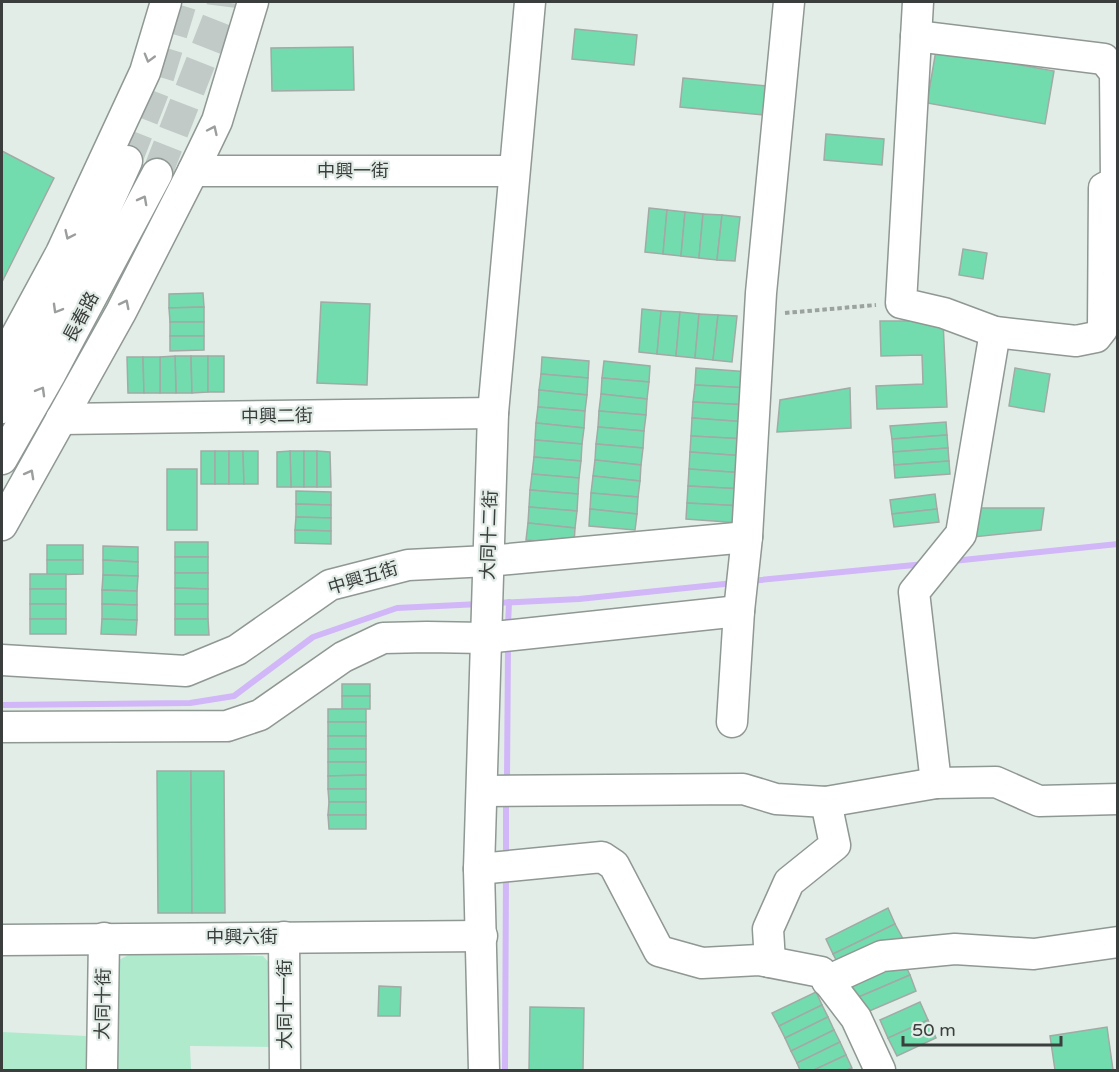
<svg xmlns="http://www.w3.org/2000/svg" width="1119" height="1072" font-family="'Varela Round','Noto Sans TC',sans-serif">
	<rect width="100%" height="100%" fill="#e3ede8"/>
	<g fill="#afeacd">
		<polygon points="136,951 263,956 273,967 275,1047 190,1046 191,1070 118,1070 119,960"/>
		<polygon points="2,1032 87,1036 87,1070 2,1070"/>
	</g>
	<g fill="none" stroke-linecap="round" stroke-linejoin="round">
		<g stroke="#d1b6f8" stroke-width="6">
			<polyline points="953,561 1118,544"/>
			<polyline points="750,581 925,564"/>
			<polyline points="496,603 579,599 734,583"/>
			<polyline points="508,626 509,602"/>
			<polyline points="2,705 190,703 234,696 313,637 397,608 480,604"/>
			<polyline points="507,782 508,645"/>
			<polyline points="506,857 506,798"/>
			<polyline points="505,1070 506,873"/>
		</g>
	</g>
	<g fill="#73dcaf" stroke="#a1aaa5" stroke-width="1.5">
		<polygon points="575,29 637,35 634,65 572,59"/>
		<polygon points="353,47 354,90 272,91 271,48"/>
		<polygon points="936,50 1054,71 1045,124 927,103"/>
		<polygon points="683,78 767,86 764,115 680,107"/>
		<polygon points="826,134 884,139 882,165 824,160"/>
		<polygon points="2,151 54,178 2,282"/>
		<polygon points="649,208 667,210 663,254 645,252"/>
		<polygon points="667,210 685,212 681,256 663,254"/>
		<polygon points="685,212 703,214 699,258 681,256"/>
		<polygon points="703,214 722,215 717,260 699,258"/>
		<polygon points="722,215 740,217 735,261 717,260"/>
		<polygon points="963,249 987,253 983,279 959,275"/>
		<polygon points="203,293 204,307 169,308 169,294"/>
		<polygon points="321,302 370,304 367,385 317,383"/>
		<polygon points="204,307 204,322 170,322 169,308"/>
		<polygon points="642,309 661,311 657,354 639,352"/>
		<polygon points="661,311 680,312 676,356 657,354"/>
		<polygon points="680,312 699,314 695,358 676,356"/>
		<polygon points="699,314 718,315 713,360 695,358"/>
		<polygon points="718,315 737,316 732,362 713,360"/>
		<polygon points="880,321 943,321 947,407 877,409 876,386 923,384 922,355 881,356"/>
		<rect x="170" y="322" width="34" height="14"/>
		<polygon points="170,336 204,336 204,350 170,351"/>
		<polygon points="175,356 191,356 192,393 176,393"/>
		<polygon points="175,356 176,393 160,393 160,357"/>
		<polygon points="191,356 208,356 208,392 192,393"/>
		<rect x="208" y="356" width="16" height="36"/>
		<polygon points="127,357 143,357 144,393 128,393"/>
		<polygon points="143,357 160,357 160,393 144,393"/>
		<polygon points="542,357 589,361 588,378 541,374"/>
		<polygon points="604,361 650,366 649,382 602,378"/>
		<polygon points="696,368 750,372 749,388 695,385"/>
		<polygon points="1015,368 1050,374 1044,412 1009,406"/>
		<polygon points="541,374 588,378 587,395 539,390"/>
		<polygon points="602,378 649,382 647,399 601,394"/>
		<polygon points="695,385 749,388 749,405 693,402"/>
		<polygon points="850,388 851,428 777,432 780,400"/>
		<polygon points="539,390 587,395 585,411 538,407"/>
		<polygon points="601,394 647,399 646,415 599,411"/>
		<polygon points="693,402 749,405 747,422 692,418"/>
		<polygon points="538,407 585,411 584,428 536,423"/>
		<polygon points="599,411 646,415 644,431 598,427"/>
		<polygon points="692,418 747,422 746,439 691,436"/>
		<polygon points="946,422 947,435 892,439 890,426"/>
		<polygon points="536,423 584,428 582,444 535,440"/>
		<polygon points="598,427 644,431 643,448 596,444"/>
		<polygon points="947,435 948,448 893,452 892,439"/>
		<polygon points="691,436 746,439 745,456 690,452"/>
		<polygon points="535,440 582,444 581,461 534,457"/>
		<polygon points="596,444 643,448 641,465 595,460"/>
		<polygon points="948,448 949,461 894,465 893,452"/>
		<rect x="201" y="451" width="14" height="33"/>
		<rect x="215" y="451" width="14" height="33"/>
		<polygon points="229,451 243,451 244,484 229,484"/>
		<polygon points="243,451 258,451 258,484 244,484"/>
		<polygon points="290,451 304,451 304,487 291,487"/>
		<polygon points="290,451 291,487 277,487 277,452"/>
		<rect x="304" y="451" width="13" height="36"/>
		<polygon points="317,451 330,452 331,487 317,487"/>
		<polygon points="690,452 745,456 744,473 689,469"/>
		<polygon points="534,457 581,461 579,478 532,474"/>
		<polygon points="595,460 641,465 640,481 593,476"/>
		<polygon points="949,461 950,474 895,478 894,465"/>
		<rect x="167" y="469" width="30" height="61"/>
		<polygon points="689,469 744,473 743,489 688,486"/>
		<polygon points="532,474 579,478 578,494 530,490"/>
		<polygon points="593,476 640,481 638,497 591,493"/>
		<polygon points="688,486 743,489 742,506 687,503"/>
		<polygon points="530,490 578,494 577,511 529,507"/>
		<polygon points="296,491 331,492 331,505 296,504"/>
		<polygon points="591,493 638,497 637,514 590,509"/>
		<polygon points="935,494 937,509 892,514 890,500"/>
		<polygon points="687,503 742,506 741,523 686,519"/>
		<polygon points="296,504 331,505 331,518 296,517"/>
		<polygon points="529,507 577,511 575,528 528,523"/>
		<polygon points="974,508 1044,508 1041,530 973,537"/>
		<polygon points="590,509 637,514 635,530 589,526"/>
		<polygon points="937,509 939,522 894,527 892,514"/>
		<polygon points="296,517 331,518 331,531 295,530"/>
		<polygon points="528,523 575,528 574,544 526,540"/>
		<polygon points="295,530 331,531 331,544 295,543"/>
		<rect x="175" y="542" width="33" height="15"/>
		<rect x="47" y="545" width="36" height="15"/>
		<polygon points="103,546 138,547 138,562 103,560"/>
		<rect x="175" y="557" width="33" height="16"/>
		<polygon points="47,560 83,560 83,574 47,575"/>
		<polygon points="103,560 138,562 138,576 103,575"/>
		<polygon points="175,573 208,573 208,589 175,588"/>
		<rect x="30" y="574" width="36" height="15"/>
		<polygon points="103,575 138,576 137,591 102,590"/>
		<polygon points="175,588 208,589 208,604 175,604"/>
		<rect x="30" y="589" width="36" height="15"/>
		<polygon points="102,590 137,591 137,605 102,604"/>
		<rect x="30" y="604" width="36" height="15"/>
		<polygon points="102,604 137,605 137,620 102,619"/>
		<rect x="175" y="604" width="33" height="15"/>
		<rect x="30" y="619" width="36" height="15"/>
		<polygon points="102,619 137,620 136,635 101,634"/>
		<polygon points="175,619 208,619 209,635 175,635"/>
		<rect x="342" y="684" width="28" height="12"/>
		<rect x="342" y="696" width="28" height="13"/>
		<rect x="328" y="709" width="38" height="13"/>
		<rect x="328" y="722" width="38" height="14"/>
		<rect x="328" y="736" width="38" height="13"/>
		<rect x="328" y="749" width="38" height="13"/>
		<polygon points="328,762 366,762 366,775 328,776"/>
		<polygon points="157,771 191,771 192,913 158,913"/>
		<polygon points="191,771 224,771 225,913 192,913"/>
		<polygon points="366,775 366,789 328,789 328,776"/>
		<polygon points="328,789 366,789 366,802 329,802"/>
		<polygon points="329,802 366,802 366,815 328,815"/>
		<polygon points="328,815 366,815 366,829 329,829"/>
		<polygon points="888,908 895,924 833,954 826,939"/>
		<polygon points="895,924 903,939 841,969 833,954"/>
		<polygon points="903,960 910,975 854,999 847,984"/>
		<polygon points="910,975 916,991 860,1015 854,999"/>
		<polygon points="379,986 401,987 400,1016 378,1016"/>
		<polygon points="816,992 822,1005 779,1026 772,1013"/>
		<polygon points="920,1002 928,1020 888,1038 880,1020"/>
		<polygon points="822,1005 828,1017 785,1038 779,1026"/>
		<polygon points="530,1007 584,1008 583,1070 529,1070"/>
		<polygon points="828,1017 834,1030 791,1051 785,1038"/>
		<polygon points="928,1020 936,1038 897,1056 888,1038"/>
		<polygon points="1107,1027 1113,1070 1055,1070 1050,1036"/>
		<polygon points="834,1030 840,1042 797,1063 791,1051"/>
		<polygon points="840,1042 846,1055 814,1070 800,1070 797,1063"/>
		<polygon points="846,1055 852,1068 846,1070 814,1070"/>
	</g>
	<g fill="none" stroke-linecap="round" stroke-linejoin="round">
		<g stroke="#c1cac6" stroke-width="30" stroke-dasharray="30 15" stroke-linecap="butt">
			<polyline points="127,161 157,84 182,2"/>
			<polyline points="157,174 221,10 222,2"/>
		</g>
		<g stroke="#8f9893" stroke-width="33">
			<g id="minor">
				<polyline points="918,2 901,303 944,313 995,332 1076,341 1096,337 1103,328 1104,188 1118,181"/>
				<polyline points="916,36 1104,59 1115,73 1116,182"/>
				<polyline points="193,171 514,171"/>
				<polyline points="2,362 61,253 145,72 166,2"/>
				<polyline points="2,408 67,293 127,161"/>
				<polyline points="61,419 493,413"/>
				<polyline points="2,459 51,373 157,174"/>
				<polyline points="2,525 121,312 193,171 217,121 253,2"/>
				<polyline points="2,660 186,671 237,650 330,585 408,565 488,561 747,537"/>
				<polyline points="732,722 739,611 747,537 761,293 789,2"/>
				<polyline points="2,727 227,726 260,715 343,657 383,638 427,637 485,638 739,611"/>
				<polyline points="936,783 914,592 961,534 995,332"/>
				<polyline points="483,791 743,789 776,799 826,802 936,783 996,782 1039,801 1118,799"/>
				<polyline points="479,869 602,857 614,865 659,951 702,963 759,960 821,972 856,1018 880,1070"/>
				<polyline points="284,937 285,1070"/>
				<polyline points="2,940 482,936"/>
				<polyline points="770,962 768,929 789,882 835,845 826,802"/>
				<polyline points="827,981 882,956 955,949 1034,954 1118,942"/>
				<polyline points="102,1070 104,938"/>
				<polyline points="484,1070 479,869 493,413 530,2"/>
			</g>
		</g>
		<polyline stroke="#9ca39f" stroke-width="4" stroke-dasharray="4.5 3" stroke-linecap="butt" points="785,313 876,305"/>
		<use href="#minor" stroke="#fff" stroke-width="30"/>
	</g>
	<defs><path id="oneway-chevron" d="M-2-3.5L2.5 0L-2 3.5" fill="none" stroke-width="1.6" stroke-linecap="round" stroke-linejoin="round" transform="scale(1.5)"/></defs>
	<g stroke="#9c9e9e">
		<use href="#oneway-chevron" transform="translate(149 58) rotate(106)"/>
		<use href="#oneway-chevron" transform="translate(213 130) rotate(-65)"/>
		<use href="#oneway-chevron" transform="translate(143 200) rotate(-62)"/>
		<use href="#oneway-chevron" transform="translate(69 235) rotate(115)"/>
		<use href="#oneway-chevron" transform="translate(125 304) rotate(-63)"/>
		<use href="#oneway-chevron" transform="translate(57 309) rotate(120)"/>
		<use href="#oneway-chevron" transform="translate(41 391) rotate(-60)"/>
		<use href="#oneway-chevron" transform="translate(30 474) rotate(-61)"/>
	</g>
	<g text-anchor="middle" stroke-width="4.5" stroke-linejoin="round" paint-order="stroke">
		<g font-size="18" fill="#3a3e3c" stroke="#e3ede8">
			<text x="353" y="177">中興一街</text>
			<text transform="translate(81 317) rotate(-62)" y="6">長春路</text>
			<text transform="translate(277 416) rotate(-1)" y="6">中興二街</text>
			<text transform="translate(489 535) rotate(-88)" y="6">大同十二街</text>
			<text transform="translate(363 578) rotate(-17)" y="6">中興五街</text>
			<text x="242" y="943">中興六街</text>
			<text transform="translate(103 1004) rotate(-89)" y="6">大同十街</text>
			<text transform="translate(285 1004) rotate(-90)" y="6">大同十一街</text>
		</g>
	</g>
	<rect width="1119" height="1072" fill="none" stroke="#3a3e3c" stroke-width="6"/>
	<path d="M903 1036v9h158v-9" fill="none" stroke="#3a3e3c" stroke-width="3"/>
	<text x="912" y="1036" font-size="18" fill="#3a3e3c" stroke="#e3ede8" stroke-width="4.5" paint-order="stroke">50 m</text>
</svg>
